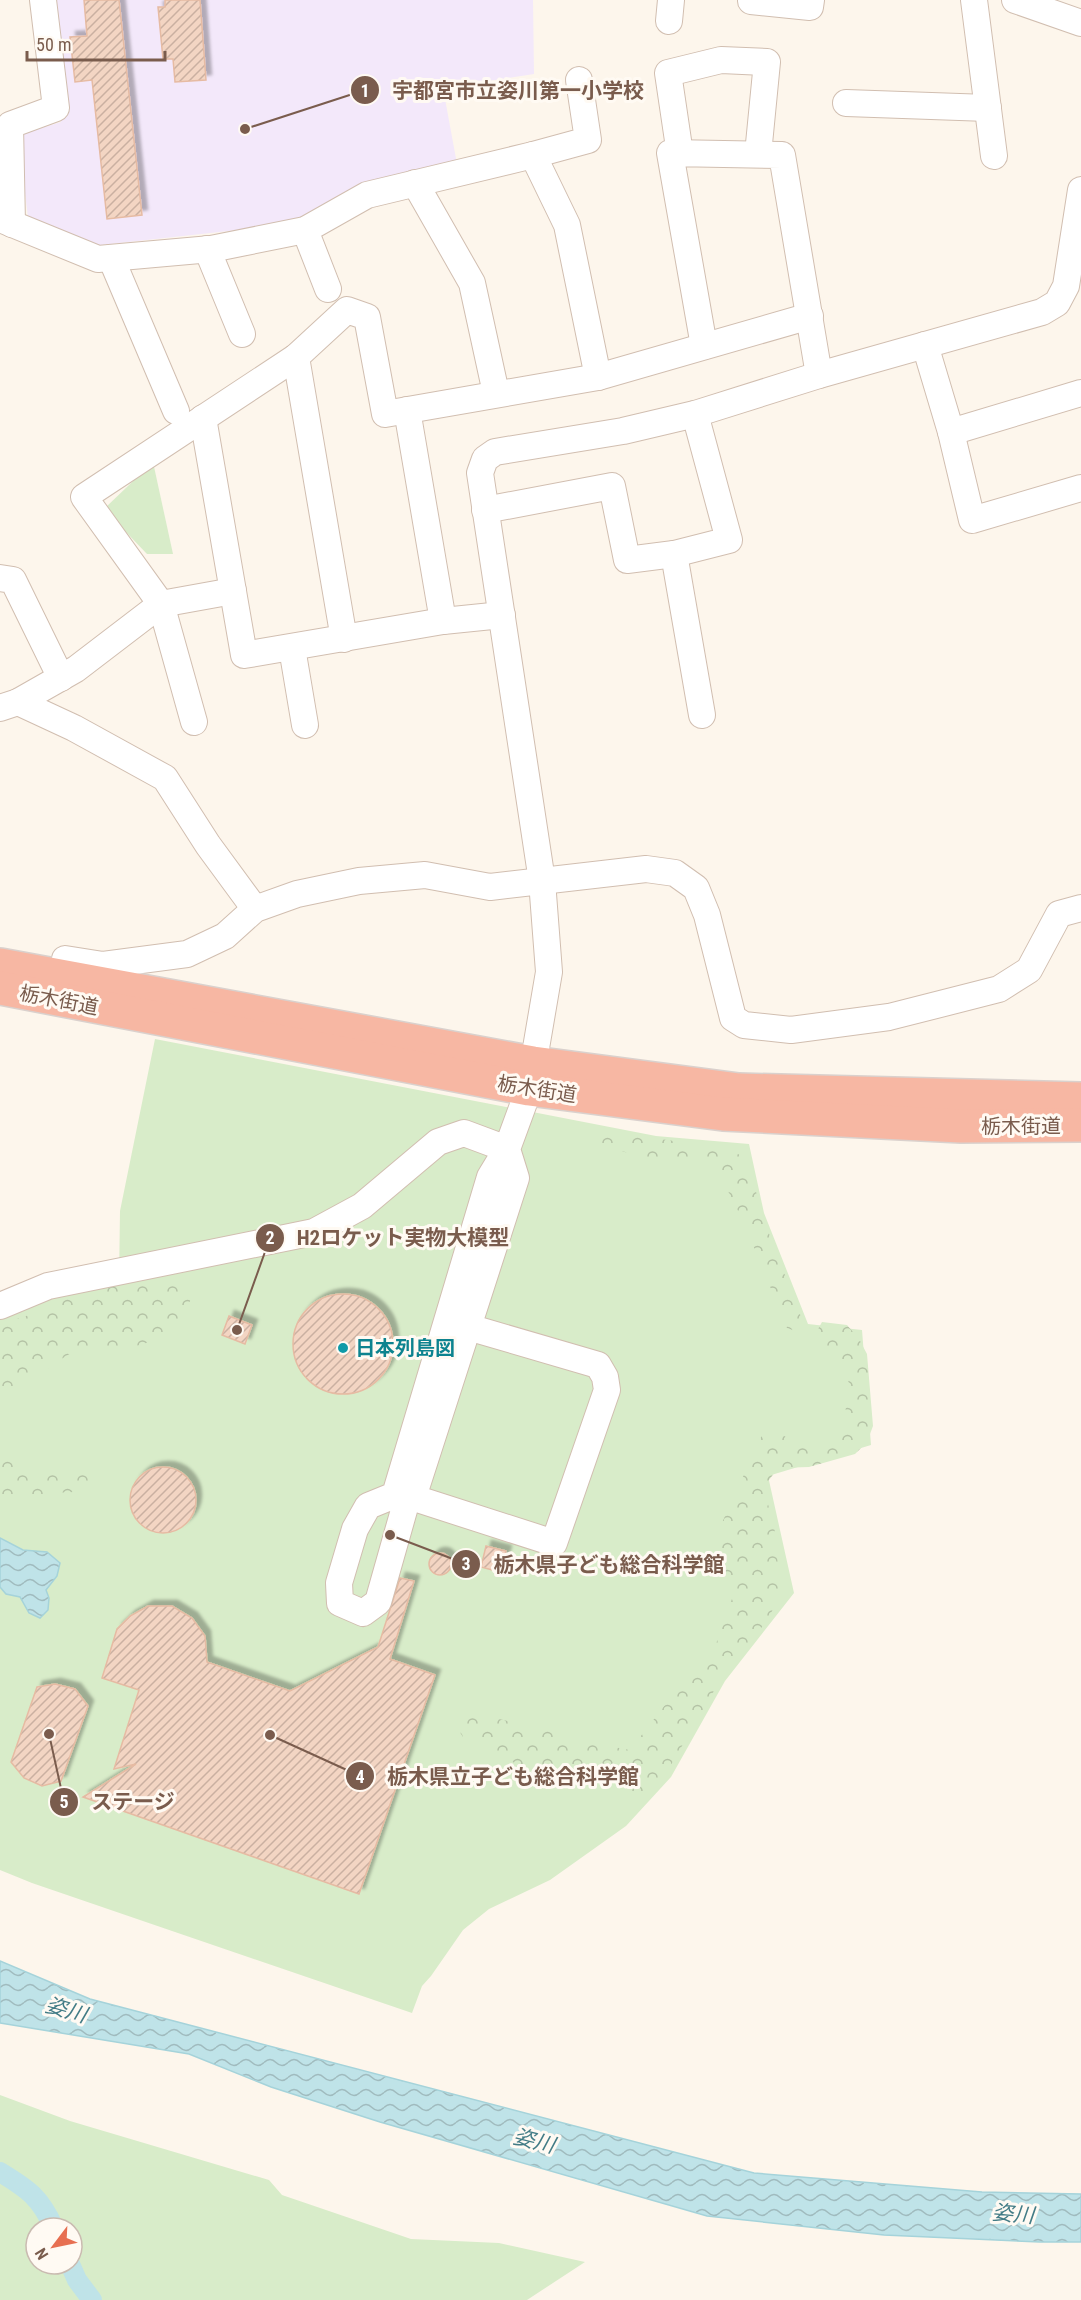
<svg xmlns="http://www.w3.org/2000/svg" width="1081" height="2300" font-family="'Roboto Condensed','Noto Sans JP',sans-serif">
	<defs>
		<pattern id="forest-crowns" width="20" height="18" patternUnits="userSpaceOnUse" patternTransform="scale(1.5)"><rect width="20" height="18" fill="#d8ecc9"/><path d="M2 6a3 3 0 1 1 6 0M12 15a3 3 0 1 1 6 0" fill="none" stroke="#b4c2a5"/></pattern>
		<pattern id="water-waves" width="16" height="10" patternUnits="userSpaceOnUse" patternTransform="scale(1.5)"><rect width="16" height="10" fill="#bfe3e8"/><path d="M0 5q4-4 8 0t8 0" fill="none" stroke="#a0bbbe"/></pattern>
		<pattern id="building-hatch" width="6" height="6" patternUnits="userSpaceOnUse" patternTransform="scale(1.5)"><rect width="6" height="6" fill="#f3d5c3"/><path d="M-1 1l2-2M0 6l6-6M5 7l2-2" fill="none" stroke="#cab0a1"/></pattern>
		<filter id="shadow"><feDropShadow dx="5.5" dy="-5.5" stdDeviation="1.5" flood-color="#0004"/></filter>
	</defs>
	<rect width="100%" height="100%" fill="#fdf6ec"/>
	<polygon fill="#f3e8fa" points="49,0 533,0 534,74 443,88 457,164 302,223 92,246 29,226 18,135 61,122"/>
	<g fill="#d8ecc9" fill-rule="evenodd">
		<polygon points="153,462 173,554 147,554 104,509"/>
		<polygon points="155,1039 656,1136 749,1144 764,1213 808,1324 862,1330 871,1445 768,1476 794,1593 725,1681 671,1777 626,1826 550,1880 489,1909 463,1930 431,1976 422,1986 412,2013 32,1883 0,1870 0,1316 52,1296 119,1282 120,1211"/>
		<path d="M0 2095 70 2121 269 2180 282 2195 411 2239 499 2243 585 2262 527 2300H0ZM36 2228H72V2264H36Z"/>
	</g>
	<g fill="url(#forest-crowns)">
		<path d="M597 1130 730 1149 746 1159 768 1231 803 1322 798 1332 787 1328 744 1223 716 1167C697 1158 675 1164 655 1160 634 1156 615 1149 596 1141Z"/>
		<path d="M157 1279 168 1285 185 1286 192 1292 185 1324C162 1338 139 1348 112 1351 101 1352 86 1347 76 1351 60 1356 13 1397 0 1411V1324L39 1312 63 1298 137 1281Z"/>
		<polygon points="822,1322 847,1325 859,1339 867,1354 873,1426 867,1442 855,1454 809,1467 778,1468 763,1488 774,1524 780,1584 779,1597 768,1619 718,1684 661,1782 639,1804 624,1793 601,1781 584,1769 549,1770 520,1767 486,1743 466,1742 458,1729 460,1720 472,1713 543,1729 570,1739 630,1750 665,1705 711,1658 733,1596 710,1567 721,1525 762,1435 772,1429 798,1444 829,1441 841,1434 850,1386 841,1361 812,1340"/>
		<path d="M0 1459 46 1472 78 1473 90 1477 94 1484 86 1492C53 1492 30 1493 0 1509Z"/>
	</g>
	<g fill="url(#water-waves)" stroke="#a5d3da" stroke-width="1.5">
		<polygon points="0,1538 23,1550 47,1552 60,1563 57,1576 46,1590 49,1598 48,1610 40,1618 29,1613 20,1597 6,1594 0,1587"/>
		<polygon points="0,1961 90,1999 754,2173 982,2192 1081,2194 1081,2242 1040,2242 884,2235 707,2216 380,2122 271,2087 189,2054 0,2023"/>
	</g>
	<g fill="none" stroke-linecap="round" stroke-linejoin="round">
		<g stroke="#bfe3e8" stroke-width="20">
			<path d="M0 2172C28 2189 40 2197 54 2228"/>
			<polyline points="70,2264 77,2280 92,2300"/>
		</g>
	</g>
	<g fill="url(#building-hatch)" stroke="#e6bba3" stroke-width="1.5" filter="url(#shadow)">
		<polygon points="84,0 119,0 142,215 107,219 92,80 75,82 70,37 87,36"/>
		<polygon points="165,0 200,0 206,80 175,82 173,59 163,59 158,7 165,7"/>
		<circle cx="343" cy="1344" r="50"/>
		<polygon points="229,1316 252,1325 245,1344 222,1335"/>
		<circle cx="163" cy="1500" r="33"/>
		<polygon points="486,1546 506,1551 500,1572 481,1567"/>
		<circle cx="440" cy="1564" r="11"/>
		<polygon points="400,1578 414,1581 390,1659 435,1675 359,1894 83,1797 136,1764 114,1769 139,1690 102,1678 117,1629 130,1616 148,1606 172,1606 192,1618 205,1636 207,1662 290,1691 378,1647"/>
		<polygon points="55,1684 75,1689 88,1706 61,1781 42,1786 24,1778 11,1762 37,1687"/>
	</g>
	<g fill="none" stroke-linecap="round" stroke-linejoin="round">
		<g stroke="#d1beb0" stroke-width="28">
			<g id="minor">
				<polyline points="974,0 994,156"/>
				<polyline points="1015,0 1081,23"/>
				<polyline points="751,1 810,7 811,0"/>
				<polyline points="669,21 671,0"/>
				<polyline points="846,103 988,108"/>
				<polyline points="680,154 668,73 721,60 767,62 758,154"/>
				<polyline points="533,155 588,140 579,80"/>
				<polyline points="415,183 472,283 496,393"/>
				<polyline points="0,219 98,259 211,249 305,230 367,195 533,155 567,225 598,377"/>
				<polyline points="12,224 10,125 56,108 43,0"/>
				<polyline points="305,230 328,289"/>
				<polyline points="207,249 242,334"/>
				<polyline points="111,258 176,411"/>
				<polyline points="925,345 951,432 972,520 1081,488"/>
				<polyline points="704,346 670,153 782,155 819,375"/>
				<polyline points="296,357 344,639"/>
				<polyline points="407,410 443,621"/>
				<polyline points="203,418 244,655 443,621 502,615"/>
				<polyline points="951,432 1081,393"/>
				<polyline points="485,510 612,486 627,560 674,554 729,540 695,414"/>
				<polyline points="674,554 702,715"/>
				<polyline points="0,578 13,580 61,678"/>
				<polyline points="292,648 305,725"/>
				<polyline points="18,702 74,728 165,778 208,845 255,909"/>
				<polyline points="0,708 18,702 76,669 161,604 233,591"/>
				<polyline points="194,722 161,604 84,497 296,357 347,310 367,317 385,414 598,377 810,316"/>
				<polyline points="65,959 103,965 187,954 225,936 255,909 297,894 359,881 425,875 490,887 646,869 675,873 696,888 707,915 733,1018 744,1025 791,1030 889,1017 999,989 1029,970 1059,914 1081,908"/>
				<polyline points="507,1149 516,1178 416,1488 408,1496 378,1602 363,1613 340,1603 339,1583 355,1529 368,1506 395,1495 490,1177 507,1149 529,1089 549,972 542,881 480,473 485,459 495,452 623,431 695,414 819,375 1042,312 1057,303 1066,286 1081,190"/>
				<polyline points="0,1306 48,1286 314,1232 362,1206 438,1142 464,1133 507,1149"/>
				<polyline points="408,1496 554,1543 607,1390 605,1377 598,1365 468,1327"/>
			</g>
		</g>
		<g stroke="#dad1cd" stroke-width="36">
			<g id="highway">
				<polyline points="0,965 533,1063 739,1090 1081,1099"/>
				<polyline points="0,988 529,1089 723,1114 961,1126 1081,1125"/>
			</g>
		</g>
		<use href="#minor" stroke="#fff" stroke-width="26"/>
		<use href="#highway" stroke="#f7b7a3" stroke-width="33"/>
	</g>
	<circle fill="#0f9aa8" stroke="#fffaf3" stroke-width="2" cx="343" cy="1348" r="6"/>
	<g text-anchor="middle" stroke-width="6" stroke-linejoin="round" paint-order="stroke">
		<g font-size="20" fill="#7a5c4d" stroke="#fffaf3">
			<text transform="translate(59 1000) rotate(11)" y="7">栃木街道</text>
			<text transform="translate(537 1089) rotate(9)" y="7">栃木街道</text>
			<text x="1021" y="1133">栃木街道</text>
		</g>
		<g font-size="20" font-weight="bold" fill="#0d838f" stroke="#fffaf3" text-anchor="start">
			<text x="355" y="1355">日本列島図</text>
		</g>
		<g font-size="21" font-style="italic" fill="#437c86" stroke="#fffaf3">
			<text transform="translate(66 2010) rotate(16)" y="7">姿川</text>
			<text transform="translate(534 2141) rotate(14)" y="7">姿川</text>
			<text transform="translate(1013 2214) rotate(5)" y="7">姿川</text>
		</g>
	</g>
	<path fill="none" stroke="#7a5c4d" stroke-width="2" d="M245 129L365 90M237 1330L270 1238M390 1535L466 1564M270 1735L360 1776M49 1734L64 1802"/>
	<g fill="#7a5c4d" stroke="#fffaf3" stroke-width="2">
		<circle cx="245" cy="129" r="6"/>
		<circle cx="237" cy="1330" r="6"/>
		<circle cx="390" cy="1535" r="6"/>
		<circle cx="270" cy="1735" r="6"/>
		<circle cx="49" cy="1734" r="6"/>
		<circle cx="365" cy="90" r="15"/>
		<circle cx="270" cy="1238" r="15"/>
		<circle cx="466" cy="1564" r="15"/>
		<circle cx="360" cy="1776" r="15"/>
		<circle cx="64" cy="1802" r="15"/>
	</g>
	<g font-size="18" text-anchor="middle" font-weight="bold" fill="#fff">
		<text x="365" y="97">1</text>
		<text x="270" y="1244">2</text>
		<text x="466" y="1570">3</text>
		<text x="360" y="1783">4</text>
		<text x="64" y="1808">5</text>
	</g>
	<g font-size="21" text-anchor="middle" font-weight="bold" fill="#7a5c4d" stroke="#fffaf3" stroke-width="6" stroke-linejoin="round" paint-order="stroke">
		<text x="518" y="98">宇都宮市立姿川第一小学校</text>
		<text x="403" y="1245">H2ロケット実物大模型</text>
		<text x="609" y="1572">栃木県子ども総合科学館</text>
		<text x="513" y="1784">栃木県立子ども総合科学館</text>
		<text x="133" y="1809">ステージ</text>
	</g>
	<g transform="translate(54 2246) rotate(238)"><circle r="28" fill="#fffaf3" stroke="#cabbb1" stroke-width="1.5"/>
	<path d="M0-4.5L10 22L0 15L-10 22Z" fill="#e76f51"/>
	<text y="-9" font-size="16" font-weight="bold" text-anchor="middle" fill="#7a5c4d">N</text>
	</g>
	<path d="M27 51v9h138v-9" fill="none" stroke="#7a5c4d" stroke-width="3"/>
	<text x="36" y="51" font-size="18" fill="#7a5c4d" stroke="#fffaf3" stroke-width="4.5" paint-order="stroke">50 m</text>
</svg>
